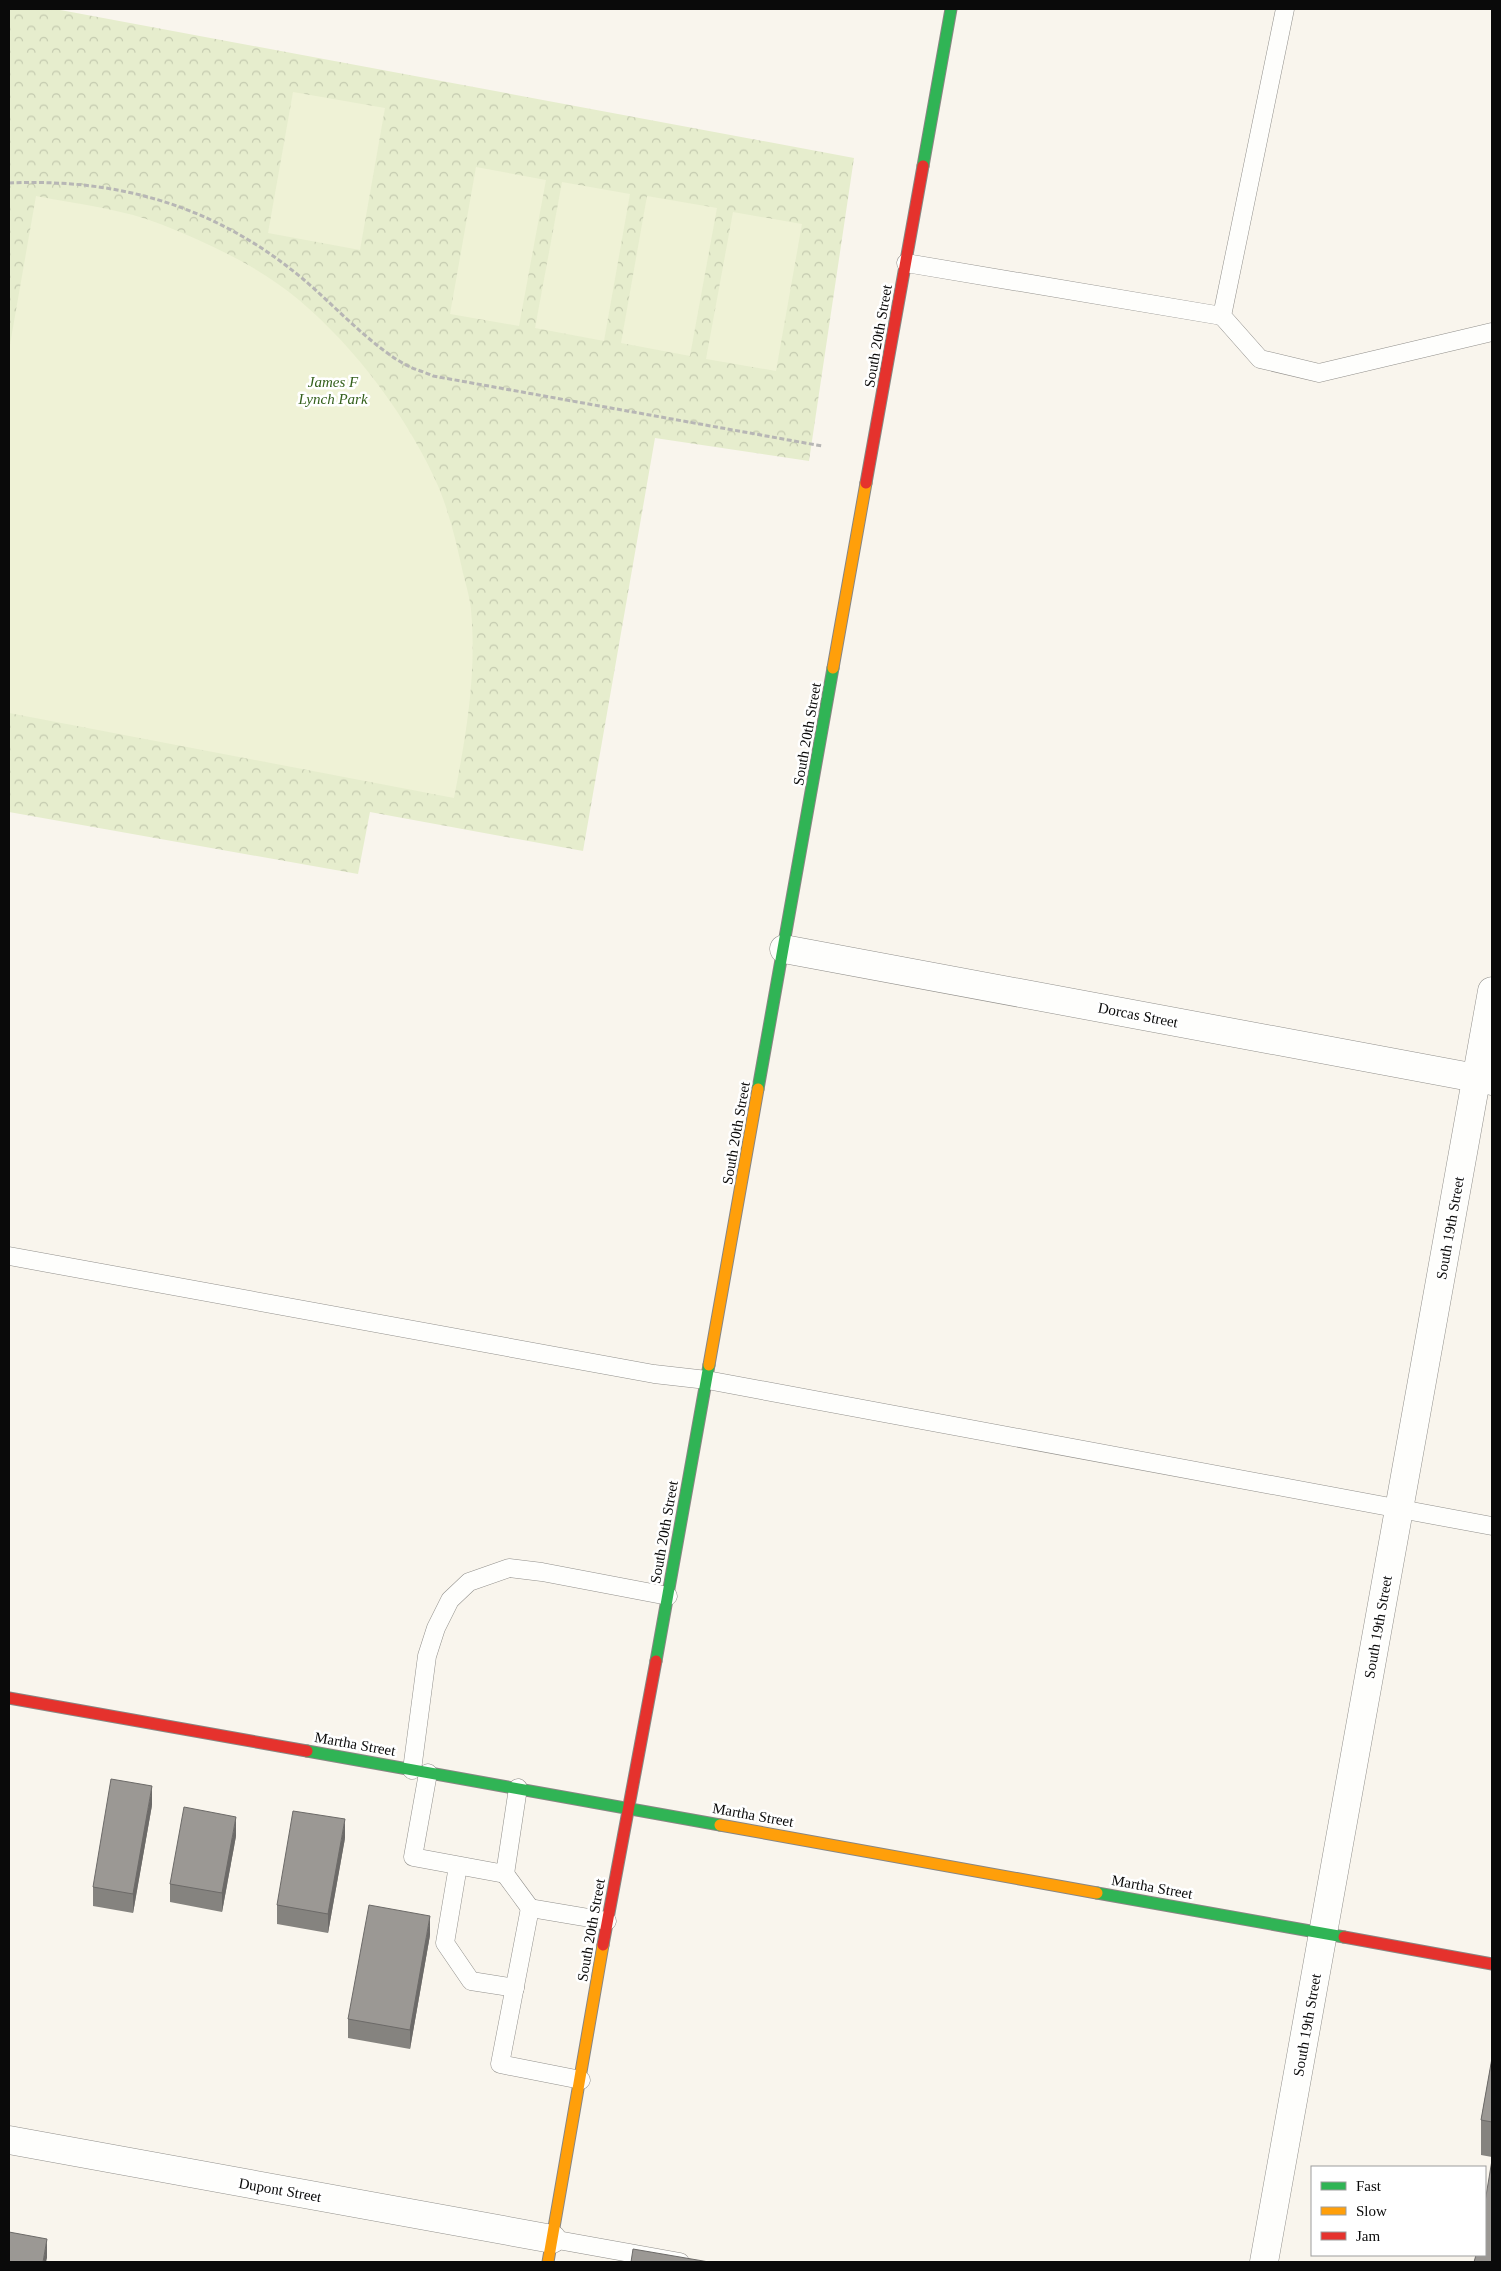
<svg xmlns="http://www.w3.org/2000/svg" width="1501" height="2271" font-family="Georgia,serif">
	<defs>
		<pattern id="park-crowns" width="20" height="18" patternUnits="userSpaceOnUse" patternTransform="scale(1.25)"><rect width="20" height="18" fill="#e6edcd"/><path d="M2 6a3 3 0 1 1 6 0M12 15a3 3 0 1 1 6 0" fill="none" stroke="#c4caaf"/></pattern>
	</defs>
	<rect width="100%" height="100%" fill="#f9f5ed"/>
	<polygon fill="url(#park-crowns)" points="9,9 55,9 854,158 809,461 655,438 583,851 370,812 358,874 9,812"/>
	<g fill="#eff2d6">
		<polygon points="293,92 385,108 360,250 268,233"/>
		<polygon points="476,167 546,180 519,326 450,314"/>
		<polygon points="562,182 630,194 604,341 535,328"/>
		<path d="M36 196C78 204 123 209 163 225 210 244 260 267 299 300 357 349 409 419 439 488 450 515 457 545 463 573 466 585 470 598 471 610 477 674 466 736 454 798L9 713V350Z"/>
		<polygon points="647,196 717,208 690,356 621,343"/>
		<polygon points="733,212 802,224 776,371 706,359"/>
	</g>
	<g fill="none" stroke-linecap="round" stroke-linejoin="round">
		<g stroke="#92908c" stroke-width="19">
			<g id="lane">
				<polyline points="1285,9 1222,316 1260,359 1319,373 1492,332"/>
				<polyline points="906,263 1222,316"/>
				<polyline points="9,1256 654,1374 707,1380 1492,1526"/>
				<polyline points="412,1770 427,1656 436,1628 450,1600 469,1582 509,1568 542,1572 668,1596"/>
				<polyline points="428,1773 413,1857 505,1874 518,1788"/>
				<polyline points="458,1866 445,1943 471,1981 515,1988"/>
				<polyline points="505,1874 530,1908"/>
				<polyline points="581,2080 500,2064 530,1908 607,1921"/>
				<polyline points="552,2239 680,2262"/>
			</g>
		</g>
		<g stroke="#92908c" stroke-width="29">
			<g id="street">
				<polyline points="784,949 1492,1081"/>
				<polyline points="9,2140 552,2239"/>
				<polyline points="1264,2262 1492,991"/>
			</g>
		</g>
		<g stroke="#888683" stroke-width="13">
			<g id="fast">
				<polyline points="923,166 951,9"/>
				<polyline points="758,1089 833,668"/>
				<polyline points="656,1661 709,1365"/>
				<polyline points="307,1751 720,1825"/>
				<polyline points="1097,1893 1344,1937"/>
			</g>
		</g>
		<g stroke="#888683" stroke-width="13">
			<g id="slow">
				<polyline points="833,668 866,483"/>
				<polyline points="709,1365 758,1089"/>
				<polyline points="720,1825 1097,1893"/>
				<polyline points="548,2262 603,1945"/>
			</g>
		</g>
		<g stroke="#888683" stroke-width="13">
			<g id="jam">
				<polyline points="866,483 923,166"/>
				<polyline points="9,1698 307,1751"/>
				<polyline points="1344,1937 1492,1964"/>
				<polyline points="603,1945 656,1661"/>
			</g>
		</g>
		<path stroke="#b7b6b5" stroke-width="3" stroke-dasharray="5 2.5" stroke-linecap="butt" d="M9 183C120 178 217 207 303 279 334 305 373 348 408 366 416 370 425 372 433 376L822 446"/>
		<use href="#lane" stroke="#fefefc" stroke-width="18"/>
		<use href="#street" stroke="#fefefc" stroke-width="28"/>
		<use href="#fast" stroke="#30b455" stroke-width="11"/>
		<use href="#slow" stroke="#ff9f0a" stroke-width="11"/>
		<use href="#jam" stroke="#e5322d" stroke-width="11"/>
	</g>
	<g fill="#85837f">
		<polygon points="152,1805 133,1913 93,1906 93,1887"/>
		<polygon points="236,1836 222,1912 170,1902 170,1884"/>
		<polygon points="345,1838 328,1933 277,1924 277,1905"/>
		<polygon points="430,1935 410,2049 348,2038 348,2019"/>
		<polygon points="1492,2058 1492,2157 1481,2155 1481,2120"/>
	</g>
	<g fill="#6c6a68">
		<polygon points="152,1786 152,1805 133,1913 133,1894"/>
		<polygon points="236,1817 236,1836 222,1912 222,1893"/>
		<polygon points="345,1819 345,1838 328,1933 328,1914"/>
		<polygon points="430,1916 430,1935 410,2049 410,2030"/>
		<polygon points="47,2239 47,2258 46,2262 43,2262"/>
	</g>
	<g fill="#9b9894" stroke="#6c6a68">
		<polygon points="111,1779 152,1786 133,1894 93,1887"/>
		<polygon points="184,1807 236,1817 222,1893 170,1884"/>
		<polygon points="293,1811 345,1819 328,1914 277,1905"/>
		<polygon points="369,1905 430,1916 410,2030 348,2019"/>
		<polygon points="1492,2058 1492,2122 1481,2120"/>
		<polygon points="1492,2160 1492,2262 1474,2262 1476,2255 1485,2255 1485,2202"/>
		<polygon points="9,2232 47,2239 43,2262 9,2262"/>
		<polygon points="633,2249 709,2262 631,2262"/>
	</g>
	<g text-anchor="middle" stroke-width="5" stroke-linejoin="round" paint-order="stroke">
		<g font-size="15" fill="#0a0a0a" stroke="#fff">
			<text transform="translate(878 336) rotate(-80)" y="5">South 20th Street</text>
			<text transform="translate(807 734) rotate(-80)" y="5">South 20th Street</text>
			<text transform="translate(1138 1015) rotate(11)" y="5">Dorcas Street</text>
			<text transform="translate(736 1133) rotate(-80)" y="5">South 20th Street</text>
			<text transform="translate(1450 1228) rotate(-80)" y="5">South 19th Street</text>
			<text transform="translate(664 1532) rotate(-80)" y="5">South 20th Street</text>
			<text transform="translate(1378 1627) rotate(-80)" y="5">South 19th Street</text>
			<text transform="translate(355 1744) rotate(10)" y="5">Martha Street</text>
			<text transform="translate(753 1815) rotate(10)" y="5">Martha Street</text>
			<text transform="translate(1152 1887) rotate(10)" y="5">Martha Street</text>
			<text transform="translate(591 1930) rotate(-80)" y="5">South 20th Street</text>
			<text transform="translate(1307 2025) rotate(-80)" y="5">South 19th Street</text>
			<text transform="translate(280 2190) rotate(10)" y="5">Dupont Street</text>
		</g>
		<g font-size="15" font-style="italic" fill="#34601c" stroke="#fff">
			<text x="333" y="387">James F<tspan x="333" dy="17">Lynch Park</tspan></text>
		</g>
	</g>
	<rect width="1501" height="2271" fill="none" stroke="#0a0a0a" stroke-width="20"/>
	<rect x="1311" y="2166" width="175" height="90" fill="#ffffff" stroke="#9d9d9d"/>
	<rect x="1321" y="2182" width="25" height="8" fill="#30b455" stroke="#9d9d9d"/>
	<text x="1356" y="2191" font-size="15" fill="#0a0a0a">Fast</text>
	<rect x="1321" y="2207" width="25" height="8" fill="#ff9f0a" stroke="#9d9d9d"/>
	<text x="1356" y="2216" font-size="15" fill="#0a0a0a">Slow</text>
	<rect x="1321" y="2232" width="25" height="8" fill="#e5322d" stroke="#9d9d9d"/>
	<text x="1356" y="2241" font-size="15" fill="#0a0a0a">Jam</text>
</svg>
